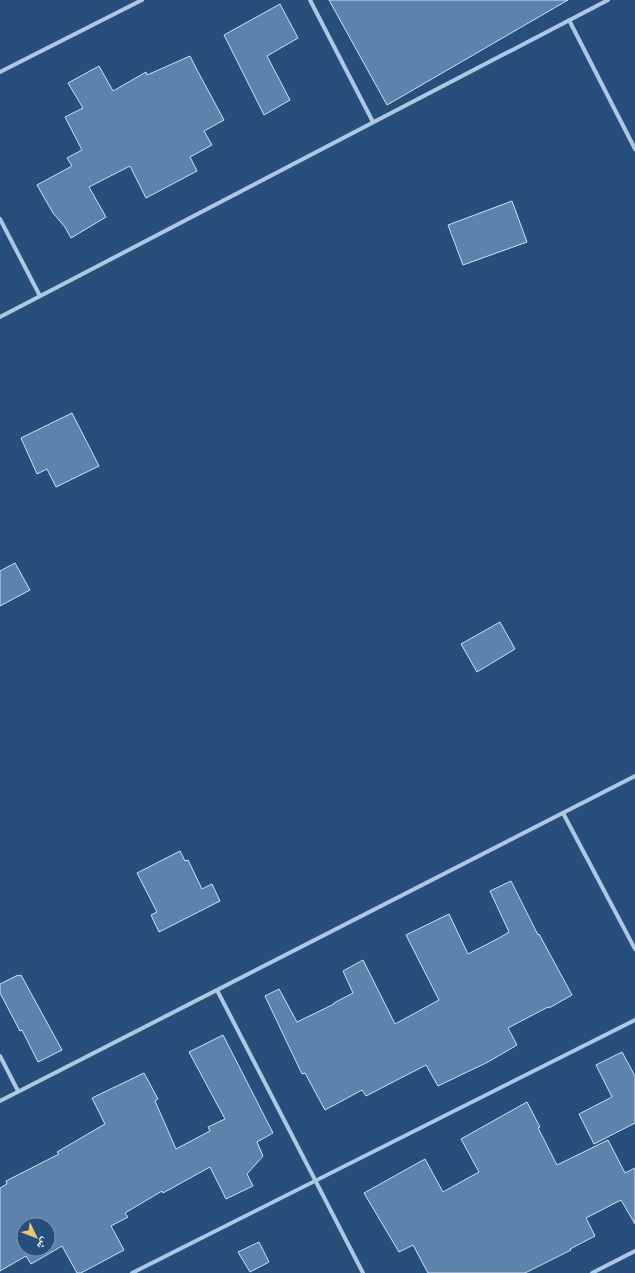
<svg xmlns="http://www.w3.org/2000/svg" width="635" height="1273" font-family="Signika,'Noto Naskh Arabic',sans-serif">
	<rect width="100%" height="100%" fill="#284f7c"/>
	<g fill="#5d82ab" stroke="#cfe1f3" fill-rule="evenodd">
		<polygon points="329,0 568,0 387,105"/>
		<polygon points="280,4 298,38 267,56 290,100 264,115 224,35"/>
		<polygon points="190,56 197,70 224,120 204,131 212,145 190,157 197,171 146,198 130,166 89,187 106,217 71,238 65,227 53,213 37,185 72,166 67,158 82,150 65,117 83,108 68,83 99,66 113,91 146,72 147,75"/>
		<polygon points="512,201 527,242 463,265 448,225"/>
		<polygon points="72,413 99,466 56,487 47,469 37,474 21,438"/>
		<polygon points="15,563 30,590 0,606 0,571"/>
		<polygon points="500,622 515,649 477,672 461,644"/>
		<polygon points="180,851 185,861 188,860 202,889 212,884 220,901 159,932 151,915 157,912 137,873"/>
		<polygon points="511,881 538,935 539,934 572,995 549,1008 548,1007 508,1028 517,1045 488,1062 438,1086 426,1065 366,1096 362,1090 325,1110 305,1073 302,1074 265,996 279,989 297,1022 334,1004 334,1003 353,993 343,971 363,960 395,1024 439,1000 406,935 449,914 468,954 501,937 509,932 490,891"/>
		<polygon points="18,975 19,976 21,975 62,1050 38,1062 22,1030 20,1031 0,993 0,984"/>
		<path d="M223 1035 273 1133 257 1142 263 1156 247 1174 253 1186 226 1199 210 1167 163 1193 162 1191 125 1213 128 1217 111 1226 124 1250 81 1273H77L62 1246 31 1264 26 1256 0 1271V1188L7 1184 6 1181 59 1154 57 1152 105 1124 92 1098 144 1073 158 1099 155 1101 176 1149 210 1131 208 1127 225 1119 189 1052ZM24 1225H48V1249H24Z"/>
		<polygon points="622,1052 635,1076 635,1123 594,1144 579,1114 612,1097 596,1065"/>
		<polygon points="527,1102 540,1127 538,1128 557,1165 608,1140 625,1173 635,1168 635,1224 621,1200 586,1218 595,1236 570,1249 571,1250 525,1273 428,1273 413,1245 399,1252 364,1193 425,1159 443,1192 479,1172 461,1139"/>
		<polygon points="259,1242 269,1262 250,1272 238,1252"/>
	</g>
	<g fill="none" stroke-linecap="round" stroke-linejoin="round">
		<g stroke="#adc7e4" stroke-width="4">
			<polyline points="310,0 373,122"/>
			<polyline points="569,20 635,149"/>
			<polyline points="0,72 142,0"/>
			<polyline points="0,219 40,296"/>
			<polyline points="0,317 608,0"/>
			<polyline points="563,813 635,949"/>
			<polyline points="217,990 363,1273"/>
			<polyline points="0,1056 18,1091"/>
			<polyline points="0,1101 635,776"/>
			<polyline points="132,1273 635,1020"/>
			<polyline points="592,1273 635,1251"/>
		</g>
	</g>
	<g transform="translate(36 1237) rotate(133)"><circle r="19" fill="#284f7c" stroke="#7e95b0"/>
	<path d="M0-3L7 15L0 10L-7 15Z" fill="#ebc674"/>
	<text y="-6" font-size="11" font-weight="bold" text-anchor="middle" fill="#ffffff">ش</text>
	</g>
</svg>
